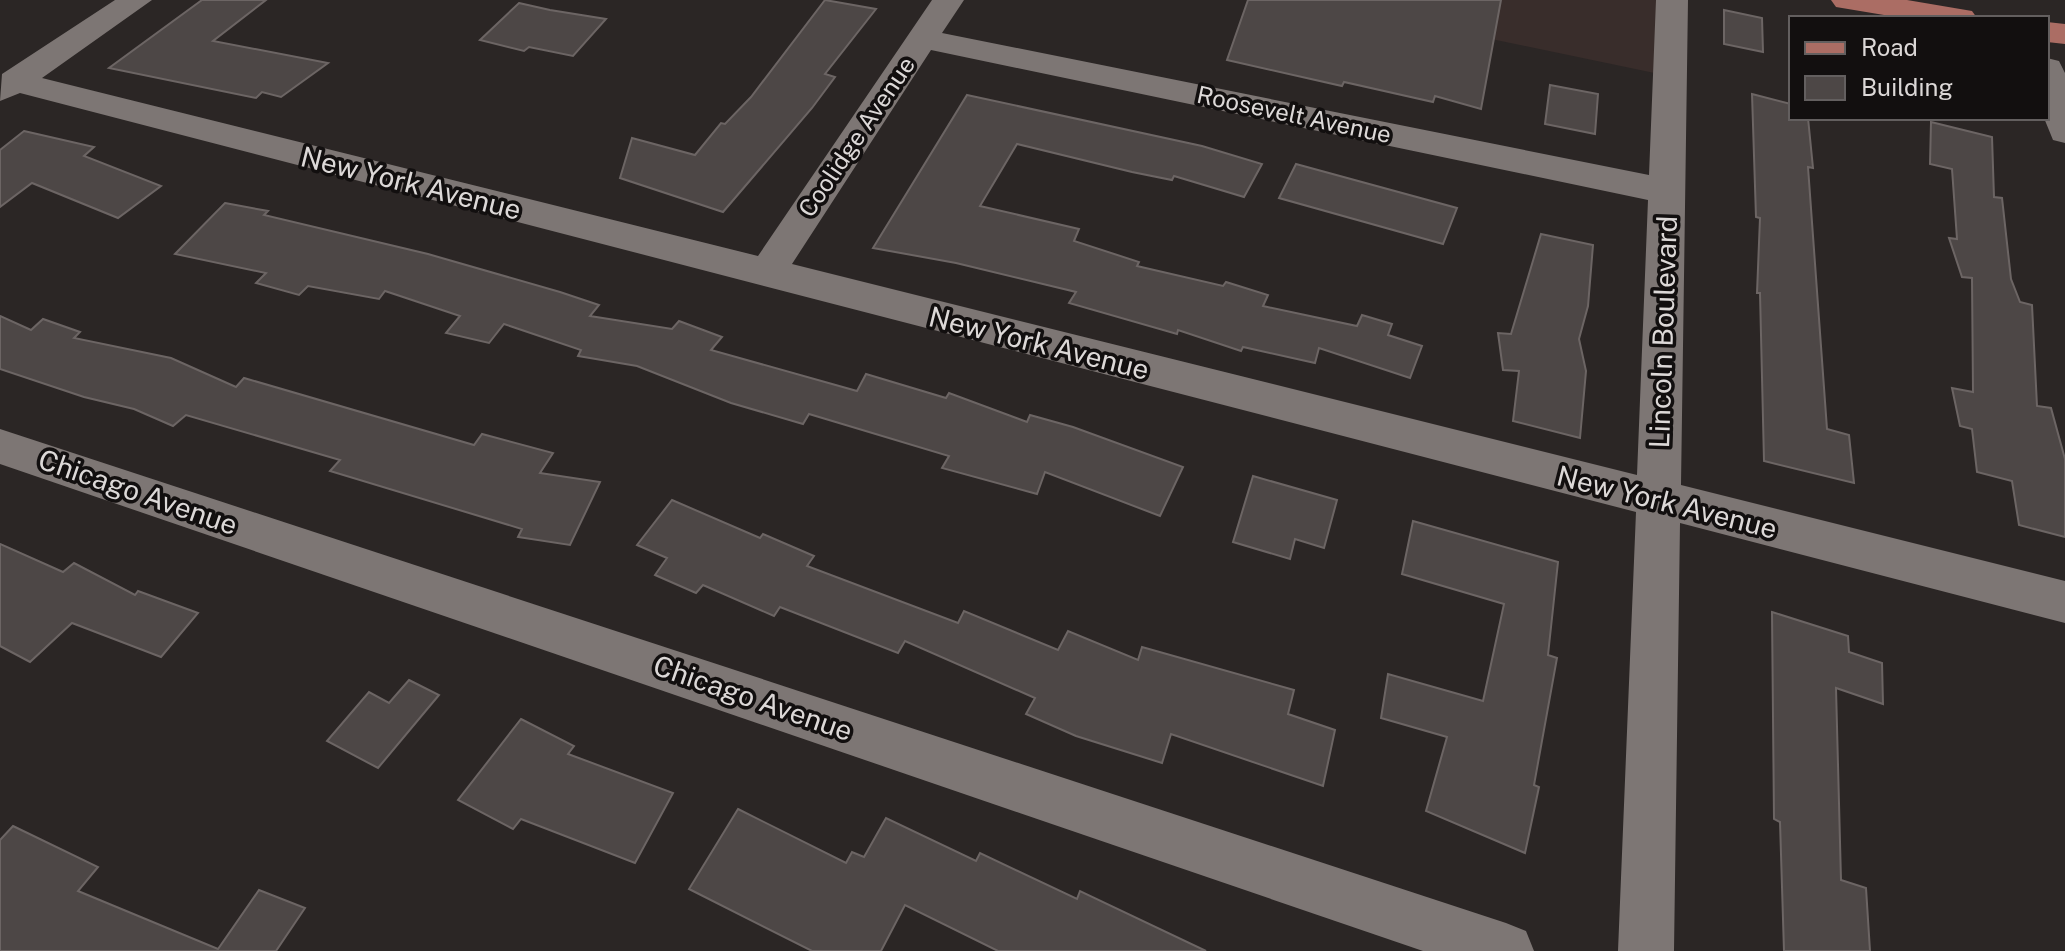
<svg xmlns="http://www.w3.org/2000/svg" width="2065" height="951" font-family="'Public Sans',sans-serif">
	<rect width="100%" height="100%" fill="#2b2625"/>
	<polygon fill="#392d2b" points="1305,0 1666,0 1664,75"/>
	<g fill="#4d4746" stroke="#6c6564" stroke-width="2">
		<polygon points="202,0 266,0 213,41 328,63 281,97 262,92 256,98 109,68"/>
		<polygon points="825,0 876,9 825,74 835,77 812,108 723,212 620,178 632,138 695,155 721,123 725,124 751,97"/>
		<polygon points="1248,0 1501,0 1481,109 1435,96 1433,102 1344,82 1342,86 1227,60"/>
		<polygon points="519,3 550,10 606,19 573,56 529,47 524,51 480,40"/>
		<polygon points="1724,10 1762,18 1763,52 1724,44"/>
		<polygon points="1550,85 1598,94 1595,134 1545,124"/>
		<polygon points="1752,94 1791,104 1791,118 1808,118 1813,168 1808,167 1827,429 1849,435 1854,483 1764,461 1760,293 1757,293 1760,218 1756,217"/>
		<polygon points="967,95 1202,146 1262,164 1244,197 1174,176 1172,180 1132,172 1017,144 980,206 1079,229 1074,241 1139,262 1137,266 1223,286 1226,282 1268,295 1263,306 1357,326 1362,315 1392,324 1388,335 1422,346 1410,378 1319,348 1315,363 1243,347 1241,351 1178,330 1177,334 1069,303 1076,292 956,263 873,248"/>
		<polygon points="1931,122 1992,137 1994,197 2002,198 2011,279 2020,302 2032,305 2037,406 2051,408 2065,459 2065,537 2019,525 2012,481 1977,472 1972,429 1960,426 1952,388 1973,392 1972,278 1962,277 1949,238 1957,239 1952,169 1930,164"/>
		<polygon points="24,131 94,147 84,156 161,186 118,218 32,183 0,207 0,150"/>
		<polygon points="1296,164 1457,208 1443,244 1279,198"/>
		<polygon points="225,203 268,211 264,215 428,254 560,292 599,305 590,316 672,329 679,321 722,337 711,350 857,391 866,374 946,398 949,393 1027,422 1030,415 1073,427 1183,467 1160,516 1045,472 1037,494 942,468 949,456 809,414 803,424 731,403 637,366 578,356 581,350 504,324 489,343 446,333 460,316 385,291 379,299 308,286 299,295 256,283 266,273 175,254"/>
		<polygon points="1541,234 1593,245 1588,306 1579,339 1586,371 1580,438 1513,421 1519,371 1503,370 1498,333 1511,334"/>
		<polygon points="0,316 31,330 43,319 80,332 74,338 171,358 236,387 244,378 474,445 482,434 553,453 540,473 600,482 570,545 518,537 522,529 330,471 340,460 186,415 173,426 134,409 84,397 0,369"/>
		<polygon points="1253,476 1337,500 1324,548 1295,539 1290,559 1233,542"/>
		<polygon points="672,500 760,538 763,534 814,556 807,566 958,623 964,611 1058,650 1068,631 1138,660 1142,647 1294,690 1288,714 1335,730 1323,786 1171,734 1162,763 1076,736 1026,714 1035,698 905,641 898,653 780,607 774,616 703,585 696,593 655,575 667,558 637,545"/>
		<polygon points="1413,521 1558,562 1548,655 1557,658 1534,785 1539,787 1525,853 1426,811 1447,737 1381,718 1388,674 1483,701 1504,604 1402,574"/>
		<polygon points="0,544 63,572 74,563 135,595 138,591 198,613 161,657 72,623 30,662 0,646"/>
		<polygon points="1772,612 1848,636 1849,652 1882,663 1883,704 1836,688 1841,880 1866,888 1870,951 1784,951 1780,822 1774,819"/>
		<polygon points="409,680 439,695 378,768 327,741 369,692 389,703"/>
		<polygon points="521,719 574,746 568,754 673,793 635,863 521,819 513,829 458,800"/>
		<polygon points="738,809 846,863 852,852 864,857 886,818 976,861 980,853 1077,899 1080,891 1206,951 998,951 905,905 881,951 812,951 689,889"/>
		<polygon points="13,826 98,867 78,891 218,949 259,890 305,908 276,951 0,951 0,840"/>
	</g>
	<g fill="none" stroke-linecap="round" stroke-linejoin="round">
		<g fill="#7d7674" fill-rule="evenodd">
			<path d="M115 0H152L42 78 758 256 932 0H964L942 33 1649 175 1656 0H1688L1681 485 2065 581V623L1680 523 1674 951H1618L1636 512 20 93 0 101 2 74ZM931 50 1648 200 1637 475 792 264Z"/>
			<polygon points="2047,58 2059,61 2065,73 2065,143 2053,140 2044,118 2047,118"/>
			<polygon points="0,429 1506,923 1526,931 1534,951 1423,951 0,464"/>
		</g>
		<g fill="#ab6d64" fill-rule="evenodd">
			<polygon points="1831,0 1907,0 1972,11 1977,18 1902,18 1836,7"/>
			<polygon points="2047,22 2065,24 2065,44 2047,42"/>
		</g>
	</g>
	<g text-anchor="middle" stroke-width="7" stroke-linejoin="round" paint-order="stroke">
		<g font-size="24" fill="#dcd8d7" stroke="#120f0f">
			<text transform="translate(1294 115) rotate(12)" y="8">Roosevelt Avenue</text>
			<text transform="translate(857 137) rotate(-56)" y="8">Coolidge Avenue</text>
		</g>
		<g font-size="28" fill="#dcd8d7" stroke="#120f0f">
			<text transform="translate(411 183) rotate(14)" y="10">New York Avenue</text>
			<text transform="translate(1663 332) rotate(-88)" y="10">Lincoln Boulevard</text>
			<text transform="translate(1039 343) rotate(14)" y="10">New York Avenue</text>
			<text transform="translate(138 492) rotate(19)" y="10">Chicago Avenue</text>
			<text transform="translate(1667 502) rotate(14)" y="10">New York Avenue</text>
			<text transform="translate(753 698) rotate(19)" y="10">Chicago Avenue</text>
		</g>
	</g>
	<rect x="1789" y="16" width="260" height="104" fill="#120f0f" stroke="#635f5f" stroke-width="2"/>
	<rect x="1805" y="42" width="40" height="12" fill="#ab6d64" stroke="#635f5f" stroke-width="2"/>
	<text x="1861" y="56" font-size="24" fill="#dcd8d7">Road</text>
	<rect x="1805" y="76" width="40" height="24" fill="#4d4746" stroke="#635f5f" stroke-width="2"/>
	<text x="1861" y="96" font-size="24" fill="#dcd8d7">Building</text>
</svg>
